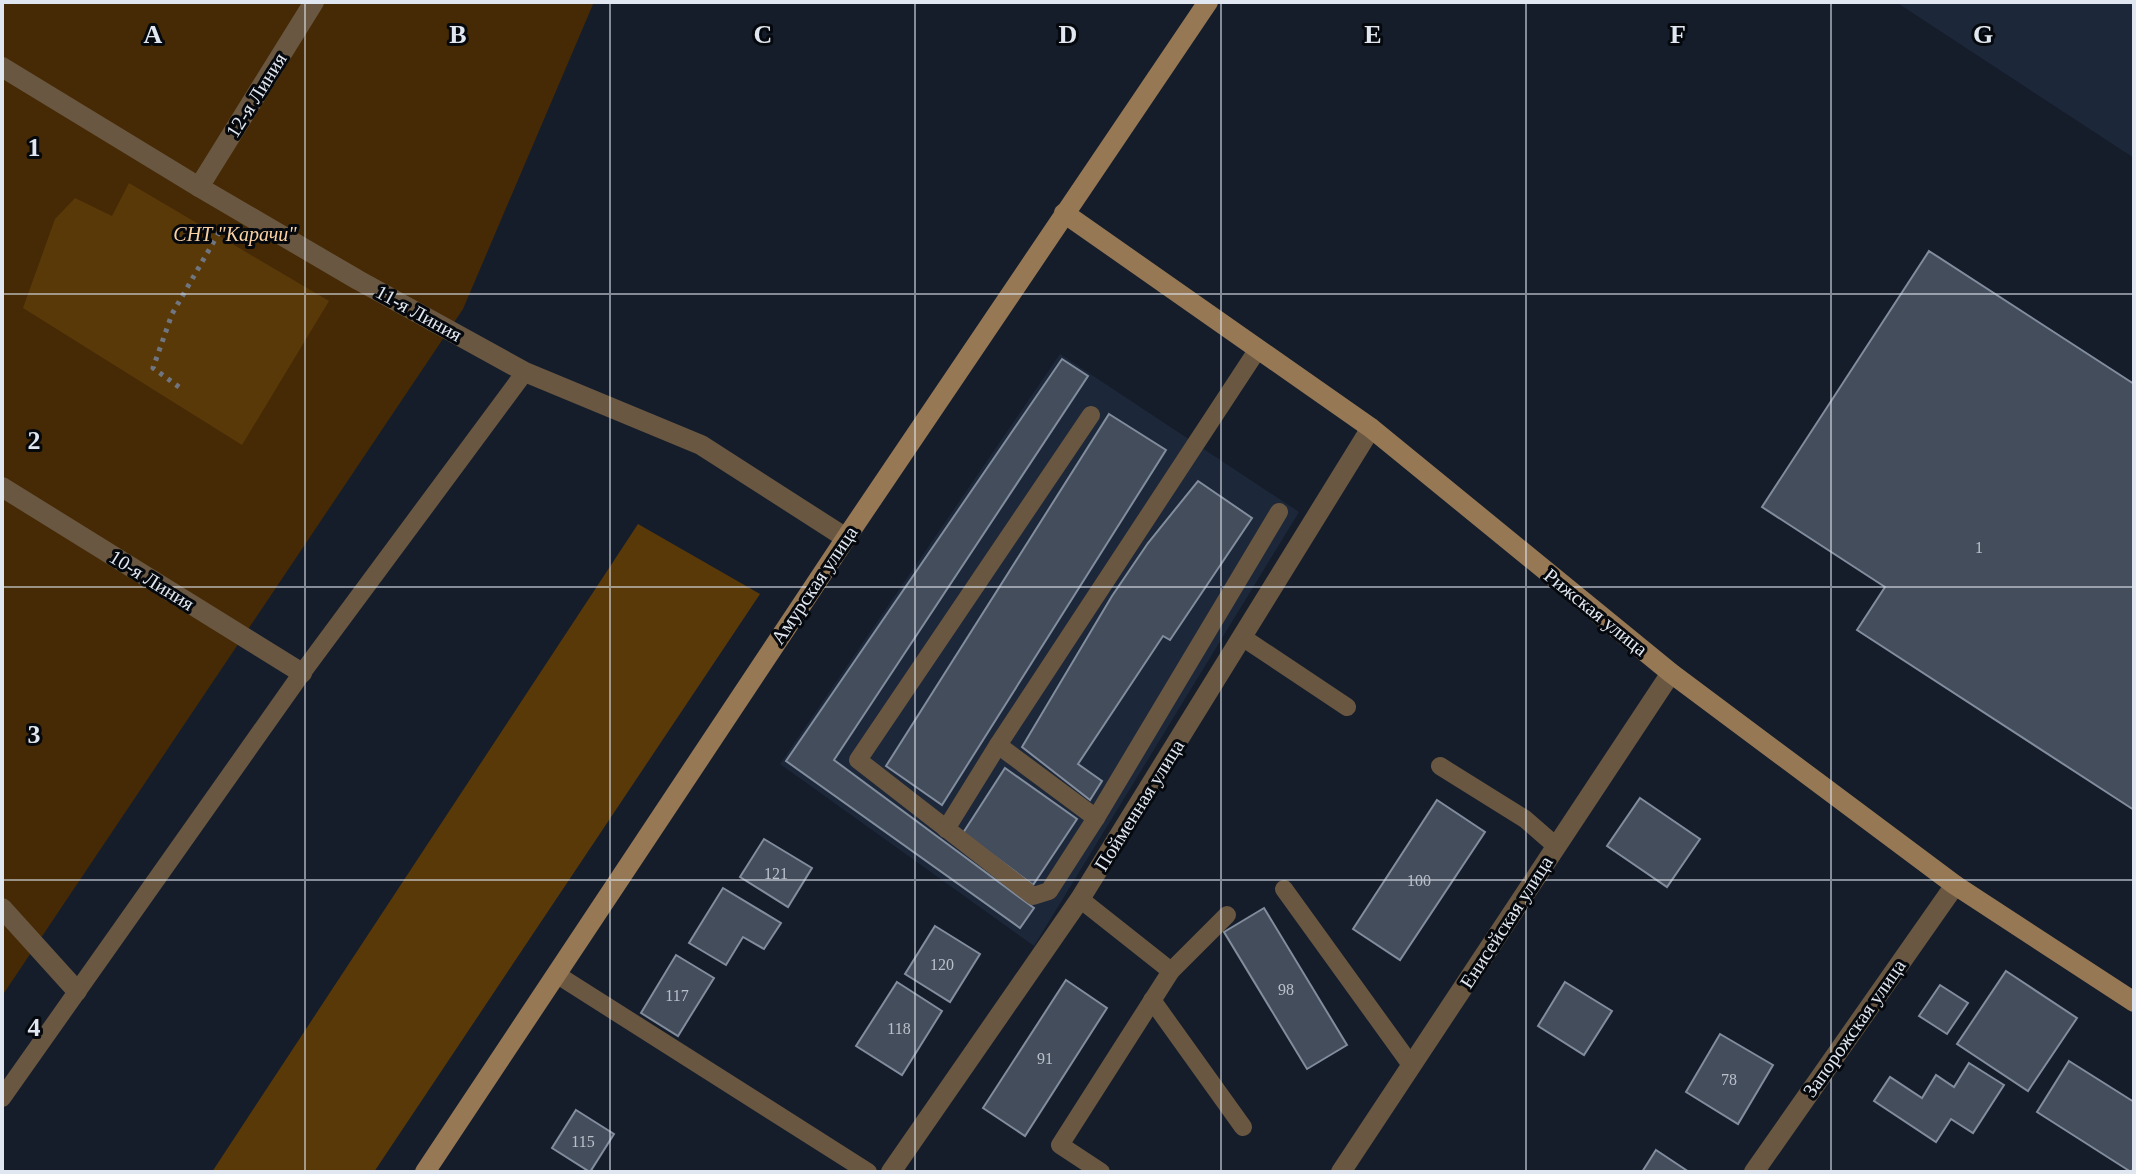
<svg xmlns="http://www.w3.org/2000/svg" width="2136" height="1174" font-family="'Times New Roman',serif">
	<rect width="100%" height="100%" fill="#151d2b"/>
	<g fill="#1c2739">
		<polygon points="1896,2 2134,2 2134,158"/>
		<polygon points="1060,354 1299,512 1034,946 780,764"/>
	</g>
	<polygon fill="#452a05" points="2,2 594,2 463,309 2,996"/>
	<g fill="#5a3909">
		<polygon points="129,183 329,301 242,445 23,308 55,219 75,198 112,216"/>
		<polygon points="638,524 760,594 374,1172 212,1172"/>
	</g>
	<g fill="#444d5c" stroke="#818c9d" stroke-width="2">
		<polygon points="1929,251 2134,384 2134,810 1857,630 1885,587 1762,507"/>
		<polygon points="1062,359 1088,376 834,760 1034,908 1020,928 786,761"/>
		<polygon points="1109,414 1166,450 942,805 886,766"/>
		<polygon points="1198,481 1252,518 1170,640 1163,636 1078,764 1102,781 1090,800 1022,747 1112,596 1148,543"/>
		<polygon points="1005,768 1077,819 1033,885 963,833"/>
		<polygon points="1640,798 1700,839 1667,887 1607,846"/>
		<polygon points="1437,800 1485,832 1400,960 1353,929"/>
		<polygon points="764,839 812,868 788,907 740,877"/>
		<polygon points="723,888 781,923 764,949 743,937 726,965 689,943"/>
		<polygon points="1264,908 1347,1045 1307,1069 1224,932"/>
		<polygon points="935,926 980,954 950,1002 905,974"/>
		<polygon points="676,955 714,978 678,1036 641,1013"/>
		<polygon points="2006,971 2077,1018 2028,1091 1957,1044"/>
		<polygon points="1066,980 1107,1008 1025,1136 983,1108"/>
		<polygon points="897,982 942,1011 902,1075 856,1046"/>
		<polygon points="1565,982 1612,1011 1584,1055 1538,1026"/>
		<polygon points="1940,985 1968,1003 1947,1034 1919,1016"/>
		<polygon points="1720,1034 1773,1065 1738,1124 1686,1092"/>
		<polygon points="2069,1061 2134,1102 2134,1168 2131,1172 2037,1112"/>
		<polygon points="1969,1063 2004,1085 1973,1133 1951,1119 1936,1142 1874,1101 1890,1077 1922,1098 1936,1075 1954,1087"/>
		<polygon points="576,1110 614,1134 590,1172 552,1148"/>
		<polygon points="1656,1150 1689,1172 1642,1172"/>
	</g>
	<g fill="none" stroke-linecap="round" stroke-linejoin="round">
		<polyline stroke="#6f7682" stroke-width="5" stroke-dasharray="4 6" stroke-linecap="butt" points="179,387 153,368 172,314 221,229"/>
		<g stroke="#6a5741" stroke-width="18">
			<polyline points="1091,415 858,760 1033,896 1049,891 1096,818 1279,512"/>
			<polyline points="1242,637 1347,707"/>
			<polyline points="998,745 1096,818"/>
			<polyline points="1440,766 1525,819 1556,846"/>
			<polyline points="946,829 998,745 1258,349"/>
			<polyline points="1284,889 1411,1065"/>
			<polyline points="1080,899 1171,971 1060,1145 1101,1172"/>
			<polyline points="1171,971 1227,915"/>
			<polyline points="556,974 868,1172"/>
			<polyline points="1152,1000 1243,1127"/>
			<polyline points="2,1098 302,673 525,372"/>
		</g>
		<g stroke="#6a5741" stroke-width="20">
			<polyline points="2,67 199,187 358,280 525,372 701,445 846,538"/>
			<polyline points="199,187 314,2"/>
			<polyline points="2,487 302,673"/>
			<polyline points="2,908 77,991"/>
			<polyline points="891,1172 1080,899 1371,428"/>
			<polyline points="1341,1172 1671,673"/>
			<polyline points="1754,1172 1955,885"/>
		</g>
		<g stroke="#977854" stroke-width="20">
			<polyline points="1064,213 1371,428 1671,673 1955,885 2134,1002"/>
			<polyline points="425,1172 846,538 1208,2"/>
		</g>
	</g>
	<path fill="none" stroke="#e1e7f0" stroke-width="2" stroke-opacity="0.55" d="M305 2V1172M610 2V1172M915 2V1172M1221 2V1172M1526 2V1172M1831 2V1172M2 294H2134M2 587H2134M2 880H2134"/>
	<g text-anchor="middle" stroke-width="6" stroke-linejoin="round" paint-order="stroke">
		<g font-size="16" fill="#bac0cb">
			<text x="1979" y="553">1</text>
			<text x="776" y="879">121</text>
			<text x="1419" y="886">100</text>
			<text x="942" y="970">120</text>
			<text x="1286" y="995">98</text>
			<text x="677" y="1001">117</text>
			<text x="899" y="1034">118</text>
			<text x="1045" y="1064">91</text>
			<text x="1729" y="1085">78</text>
			<text x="583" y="1147">115</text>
		</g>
		<g font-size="20" fill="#e1e7f0" stroke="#05080d">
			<text transform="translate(256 95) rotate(-58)" y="7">12-я Линия</text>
			<text transform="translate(419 313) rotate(29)" y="7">11-я Линия</text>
			<text transform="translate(152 580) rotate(32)" y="7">10-я Линия</text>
			<text transform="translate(814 585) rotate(-56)" y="7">Амурская улица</text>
			<text transform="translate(1596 612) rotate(39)" y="7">Рижская улица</text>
			<text transform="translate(1139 805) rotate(-58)" y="7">Пойменная улица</text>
			<text transform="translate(1506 922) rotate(-57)" y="7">Енисейская улица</text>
			<text transform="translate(1854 1028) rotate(-55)" y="7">Запорожская улица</text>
		</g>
		<g font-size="20" font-style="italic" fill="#f8d0a2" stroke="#05080d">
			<text x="235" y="241">СНТ "Карачи"</text>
		</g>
	</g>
	<g font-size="26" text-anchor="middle" font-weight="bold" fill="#e1e7f0" stroke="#05080d" stroke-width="6" stroke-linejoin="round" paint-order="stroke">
		<text x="153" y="43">A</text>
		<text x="458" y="43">B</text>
		<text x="763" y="43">C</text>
		<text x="1068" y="43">D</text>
		<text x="1373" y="43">E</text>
		<text x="1678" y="43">F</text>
		<text x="1983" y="43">G</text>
		<text x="34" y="156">1</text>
		<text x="34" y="449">2</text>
		<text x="34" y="743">3</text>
		<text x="34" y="1036">4</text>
	</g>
	<rect width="2136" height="1174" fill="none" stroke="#e1e7f0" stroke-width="8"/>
</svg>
